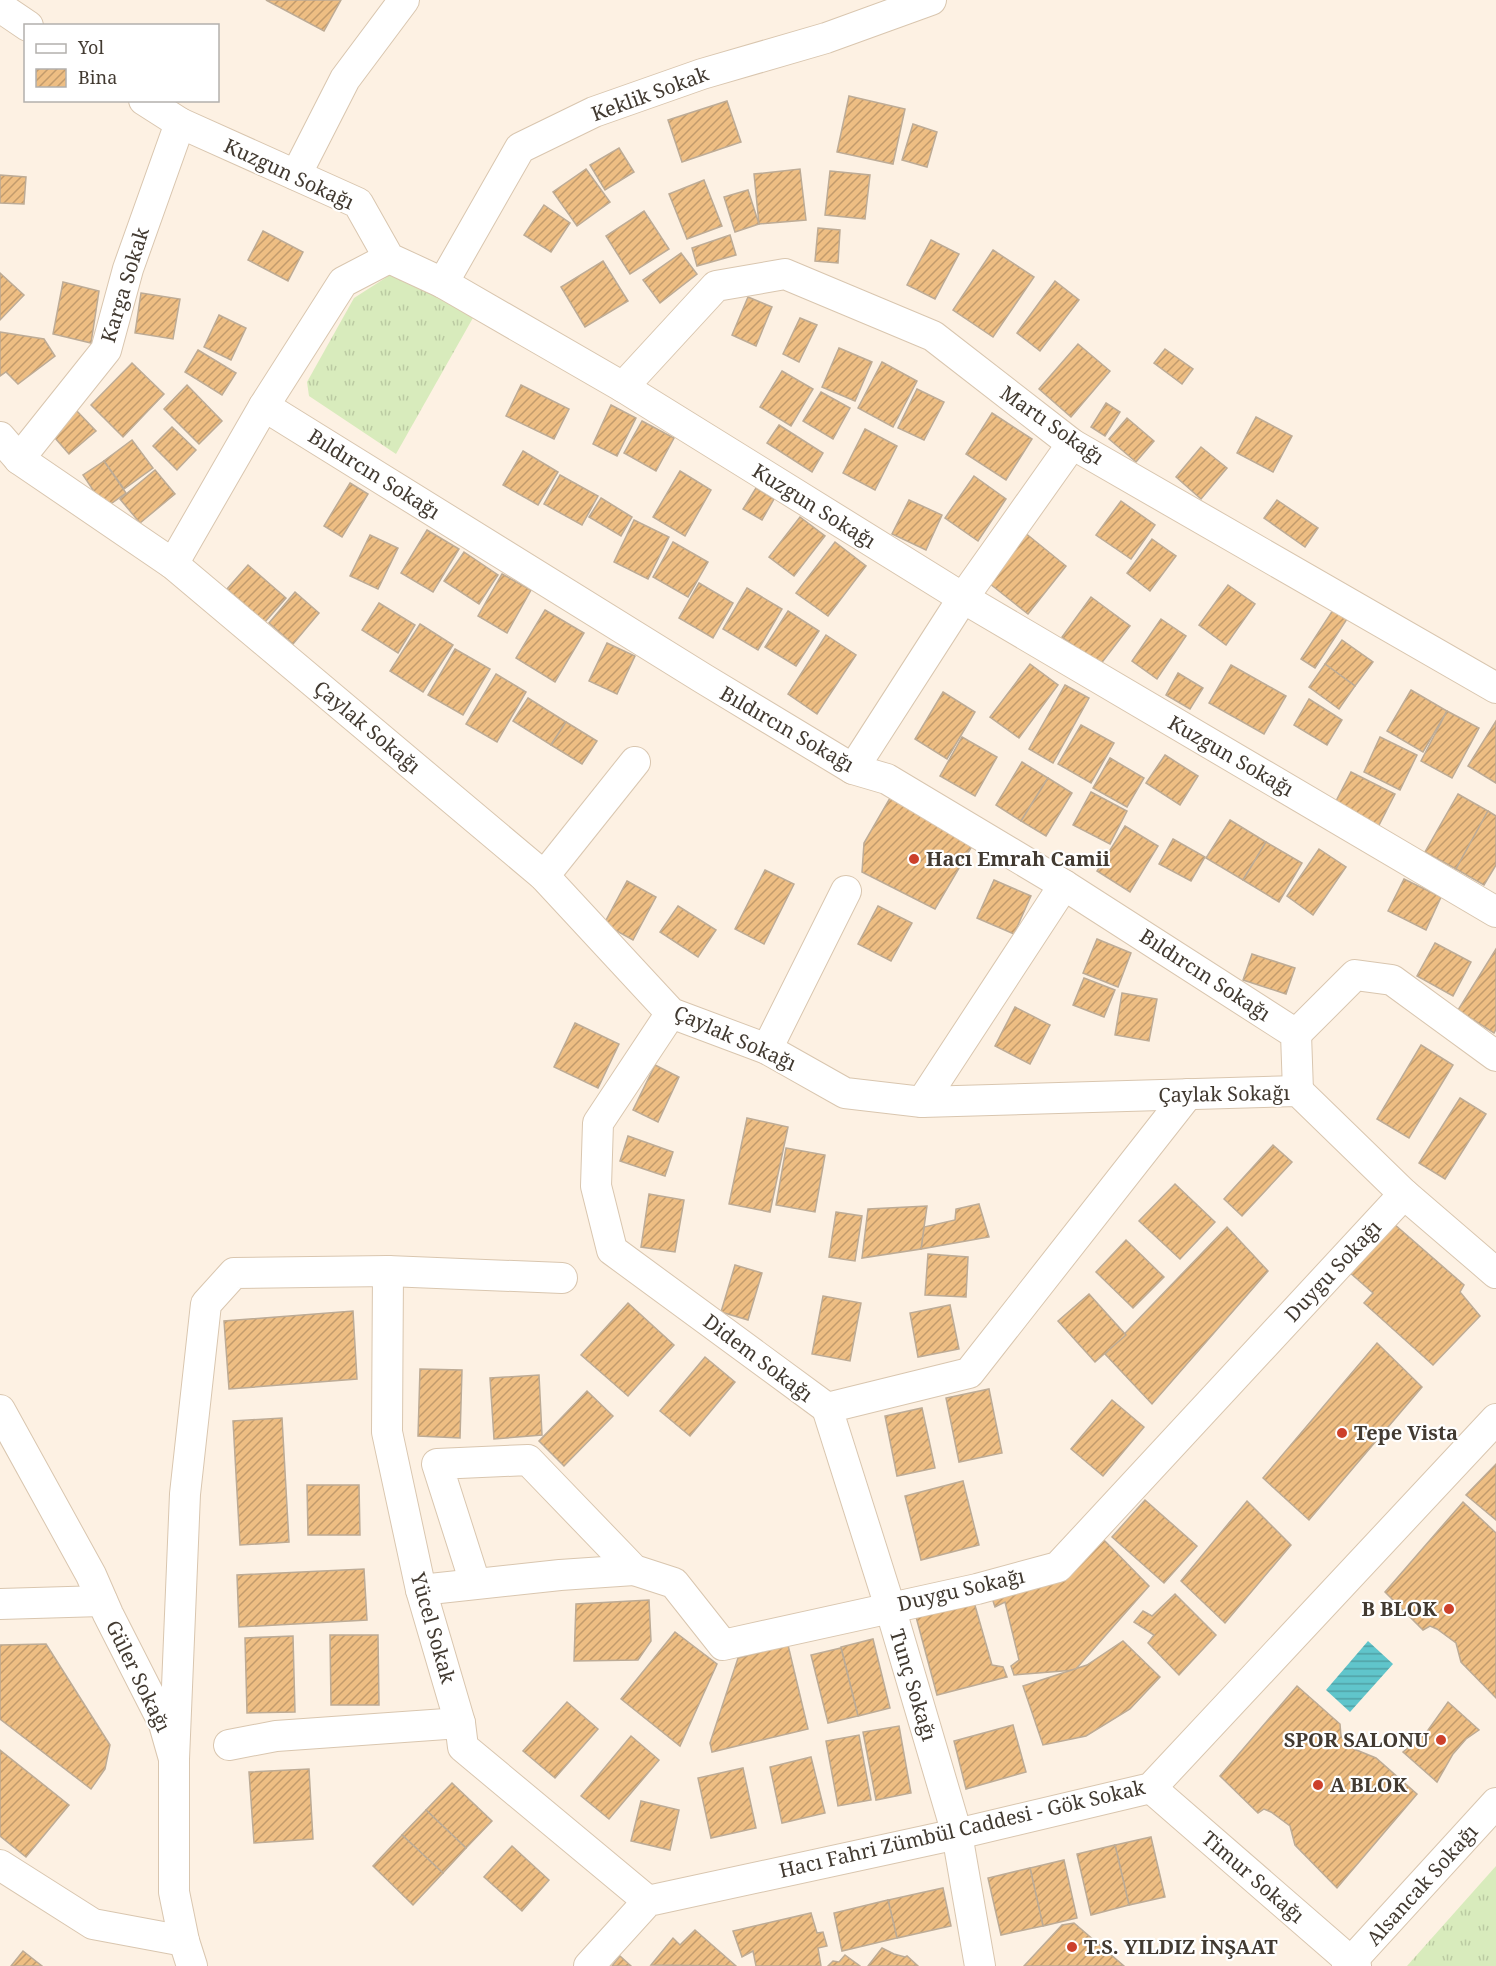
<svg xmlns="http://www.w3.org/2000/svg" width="1496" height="1966" font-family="'Noto Serif',serif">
	<defs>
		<pattern id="grass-tufts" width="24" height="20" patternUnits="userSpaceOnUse" patternTransform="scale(1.5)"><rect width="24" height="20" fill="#d8ebbc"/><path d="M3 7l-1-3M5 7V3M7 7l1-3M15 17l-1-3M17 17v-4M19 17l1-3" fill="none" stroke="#bbcaa2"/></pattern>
		<pattern id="water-rules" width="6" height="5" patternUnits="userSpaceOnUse" patternTransform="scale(1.5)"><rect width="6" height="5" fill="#60c5cb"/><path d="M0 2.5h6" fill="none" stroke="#51a1a5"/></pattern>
		<pattern id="building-hatch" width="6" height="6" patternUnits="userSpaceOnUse" patternTransform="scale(1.5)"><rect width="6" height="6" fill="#eebe83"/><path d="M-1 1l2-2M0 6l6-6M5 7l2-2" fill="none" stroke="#c29b6c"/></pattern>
	</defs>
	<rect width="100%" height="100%" fill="#fdf1e3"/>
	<g fill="url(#grass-tufts)">
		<polygon points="390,275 478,309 396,454 309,396 307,382 354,298"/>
		<polygon points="1496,1866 1496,1966 1407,1966"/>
	</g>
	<polygon fill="url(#water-rules)" points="1368,1641 1393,1664 1350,1712 1326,1690"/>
	<g fill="url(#building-hatch)" stroke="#bdab95" stroke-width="1.5">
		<polygon points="266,0 341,0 324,31"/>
		<polygon points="849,96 905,109 893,164 837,152"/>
		<polygon points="727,101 741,142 682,162 668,120"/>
		<polygon points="913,124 937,132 927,167 902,160"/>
		<polygon points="619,148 634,172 605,190 590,165"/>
		<polygon points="586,169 610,202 577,226 553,192"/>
		<polygon points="800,169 806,220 759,224 754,174"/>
		<polygon points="830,171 870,175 865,219 825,215"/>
		<polygon points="0,175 26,177 24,204 0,203"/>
		<polygon points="704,180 722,226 687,239 669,194"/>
		<polygon points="748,190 759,224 735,232 724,197"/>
		<polygon points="544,205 570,223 551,252 524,235"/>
		<polygon points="644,211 669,249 630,274 606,236"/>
		<polygon points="818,228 840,230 838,263 815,261"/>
		<polygon points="263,231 303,252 288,281 248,260"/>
		<polygon points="730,235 736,255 697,266 692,248"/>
		<polygon points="931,240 959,254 935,299 907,285"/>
		<polygon points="993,250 1034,277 993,337 953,310"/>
		<polygon points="681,253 697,274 660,303 643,280"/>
		<polygon points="603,261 628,301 585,327 561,287"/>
		<polygon points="0,273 24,295 0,320"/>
		<polygon points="1055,281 1079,300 1040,351 1017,333"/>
		<polygon points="63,282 99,291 91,343 53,334"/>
		<polygon points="141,293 180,299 173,339 135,333"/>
		<polygon points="748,297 772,307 756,346 732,335"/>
		<polygon points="219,315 246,328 231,360 204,347"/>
		<polygon points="800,318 817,325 799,362 783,354"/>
		<polygon points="0,332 44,339 55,356 18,384 6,372 0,376"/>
		<polygon points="1078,344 1110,371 1071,417 1039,389"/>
		<polygon points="839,348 872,362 855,401 822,387"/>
		<polygon points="1165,349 1193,369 1182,384 1154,363"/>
		<polygon points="198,350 236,373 222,395 185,372"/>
		<polygon points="882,362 917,381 893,427 858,408"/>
		<polygon points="132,363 164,394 123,437 91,405"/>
		<polygon points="782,371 813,389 791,426 760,407"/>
		<polygon points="187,385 222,421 199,444 164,409"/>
		<polygon points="521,385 569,409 554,439 506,416"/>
		<polygon points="917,389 944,402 924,440 898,428"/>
		<polygon points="821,392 850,408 833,439 803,421"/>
		<polygon points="1106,403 1120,412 1105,436 1091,427"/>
		<polygon points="611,405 636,418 617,456 593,444"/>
		<polygon points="74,408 96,431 69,454 48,430"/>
		<polygon points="992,413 1032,439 1006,480 966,454"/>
		<polygon points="1256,417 1292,436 1273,472 1237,453"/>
		<polygon points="1127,418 1154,441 1136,462 1109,439"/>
		<polygon points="642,421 674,438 656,471 624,453"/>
		<polygon points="779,425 823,453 812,472 767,443"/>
		<polygon points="172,427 196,450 177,470 153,446"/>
		<polygon points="865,429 897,446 875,490 843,473"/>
		<polygon points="132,440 153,468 124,489 104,461"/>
		<polygon points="1201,447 1227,468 1201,499 1176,477"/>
		<polygon points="523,451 558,472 538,505 503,485"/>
		<polygon points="104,461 126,493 105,508 83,475"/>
		<polygon points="155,470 175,494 140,523 120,499"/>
		<polygon points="680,471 711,490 685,536 653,517"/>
		<polygon points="560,475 598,496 582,525 544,504"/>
		<polygon points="974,476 1006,499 978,541 945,518"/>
		<polygon points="350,483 368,494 342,537 324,526"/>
		<polygon points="756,488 774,499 762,520 743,509"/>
		<polygon points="601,498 632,517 621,536 589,517"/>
		<polygon points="909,500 942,515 926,550 892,534"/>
		<polygon points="1277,500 1318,528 1305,547 1264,518"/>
		<polygon points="1121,501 1155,525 1131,559 1096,535"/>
		<polygon points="800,517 825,536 794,576 769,557"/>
		<polygon points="634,520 669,537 648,579 614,562"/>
		<polygon points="427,530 459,549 433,592 401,573"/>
		<polygon points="1024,532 1066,566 1028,614 985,580"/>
		<polygon points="370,535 398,548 378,589 350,576"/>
		<polygon points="1152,539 1176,556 1150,591 1127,573"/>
		<polygon points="673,542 708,562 688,597 653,577"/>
		<polygon points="835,542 866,566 828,616 796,593"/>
		<polygon points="464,552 498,575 479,604 444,581"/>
		<polygon points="248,565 286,598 265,622 227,589"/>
		<polygon points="502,574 531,590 507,633 478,616"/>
		<polygon points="699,583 733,603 713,638 679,618"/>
		<polygon points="1228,585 1255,604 1226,645 1199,625"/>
		<polygon points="747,588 782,609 758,650 723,629"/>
		<polygon points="295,592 319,613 293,644 269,623"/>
		<polygon points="1091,597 1130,626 1100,665 1062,637"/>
		<polygon points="379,603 415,625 398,653 362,630"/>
		<polygon points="545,610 584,633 555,682 516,658"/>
		<polygon points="1333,610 1347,619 1315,668 1301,659"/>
		<polygon points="788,611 819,631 796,666 765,647"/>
		<polygon points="1161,619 1186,636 1157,679 1132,661"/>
		<polygon points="420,624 453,645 423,692 390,671"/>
		<polygon points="826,635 856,655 817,714 788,694"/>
		<polygon points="1342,640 1373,662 1355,686 1325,664"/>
		<polygon points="607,643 635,656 617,694 589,681"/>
		<polygon points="455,649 490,669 463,715 428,695"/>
		<polygon points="1030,664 1058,685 1019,738 990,717"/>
		<polygon points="1325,664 1355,686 1339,709 1309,687"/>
		<polygon points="1231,665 1286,696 1264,734 1209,703"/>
		<polygon points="1178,673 1203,688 1190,709 1166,695"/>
		<polygon points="496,674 526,692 497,742 466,724"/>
		<polygon points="1065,685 1089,698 1053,763 1029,749"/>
		<polygon points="1411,690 1447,711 1423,752 1387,731"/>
		<polygon points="943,692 975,712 947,759 915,739"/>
		<polygon points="528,698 566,722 551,745 513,721"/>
		<polygon points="1309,699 1342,720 1327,745 1294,725"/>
		<polygon points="1447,711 1479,728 1452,778 1421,761"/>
		<polygon points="1496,721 1496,783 1468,766"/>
		<polygon points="566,722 597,741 582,764 551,745"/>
		<polygon points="1081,725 1114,743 1091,783 1058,764"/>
		<polygon points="962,737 997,757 975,796 940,776"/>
		<polygon points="1380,737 1417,755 1400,790 1364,772"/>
		<polygon points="1165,755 1198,776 1180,805 1146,783"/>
		<polygon points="1110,758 1144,778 1127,807 1093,788"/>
		<polygon points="1022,762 1048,778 1021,821 996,805"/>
		<polygon points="1351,772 1395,794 1378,827 1334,805"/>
		<polygon points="1048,778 1072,793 1046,836 1021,821"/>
		<polygon points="1091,792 1127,811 1110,844 1073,825"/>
		<polygon points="1458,794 1488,811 1456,869 1425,852"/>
		<polygon points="890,798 972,846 935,909 862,872 864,843"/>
		<polygon points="1488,811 1496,816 1496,865 1484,885 1456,869"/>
		<polygon points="1230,820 1266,842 1243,880 1206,858"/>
		<polygon points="1125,826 1158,846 1130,892 1097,871"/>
		<polygon points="1173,839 1205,857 1191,881 1159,864"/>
		<polygon points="1266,842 1302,863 1279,902 1243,880"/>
		<polygon points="1319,849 1346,867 1313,915 1287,896"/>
		<polygon points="765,870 794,884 764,944 735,929"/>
		<polygon points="1404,879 1441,897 1426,930 1388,911"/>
		<polygon points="994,880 1031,896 1014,934 977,918"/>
		<polygon points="627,881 656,897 633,940 604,924"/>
		<polygon points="678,906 716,930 698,957 660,932"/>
		<polygon points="878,906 912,923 891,961 858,944"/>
		<polygon points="1097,939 1131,953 1118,987 1083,973"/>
		<polygon points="1435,943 1471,962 1453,996 1417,976"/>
		<polygon points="1496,949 1496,1029 1494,1033 1458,1010"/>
		<polygon points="1252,954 1295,968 1286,994 1243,980"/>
		<polygon points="1084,978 1115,990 1104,1017 1073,1005"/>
		<polygon points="1122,993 1157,999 1149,1041 1115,1035"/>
		<polygon points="1015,1007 1050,1025 1030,1064 995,1046"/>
		<polygon points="575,1023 619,1044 598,1088 554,1067"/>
		<polygon points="1421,1045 1453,1065 1409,1138 1377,1119"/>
		<polygon points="655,1065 679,1077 658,1122 633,1110"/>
		<polygon points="1460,1098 1486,1114 1445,1179 1419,1163"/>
		<polygon points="747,1118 788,1127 770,1212 729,1204"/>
		<polygon points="628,1136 673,1152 665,1176 620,1161"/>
		<polygon points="1273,1145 1292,1162 1242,1216 1224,1199"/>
		<polygon points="786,1148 825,1155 815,1212 776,1205"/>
		<polygon points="1175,1184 1215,1222 1180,1259 1139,1221"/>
		<polygon points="649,1194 684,1200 675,1252 641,1247"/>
		<polygon points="979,1204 989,1237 921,1249 924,1227 955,1220 956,1209"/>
		<polygon points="927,1206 921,1249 862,1258 868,1209"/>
		<polygon points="836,1212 862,1216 855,1261 829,1257"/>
		<polygon points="1394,1224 1464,1285 1460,1292 1480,1316 1433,1365 1364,1303 1373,1293 1348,1271"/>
		<polygon points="1227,1227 1268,1271 1152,1404 1105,1354"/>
		<polygon points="1126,1240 1164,1277 1133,1308 1096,1272"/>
		<polygon points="928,1254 968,1257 966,1297 925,1295"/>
		<polygon points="735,1265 762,1273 748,1320 721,1312"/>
		<polygon points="1089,1294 1126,1335 1095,1362 1058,1321"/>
		<polygon points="823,1296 861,1303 850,1361 812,1354"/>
		<polygon points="628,1303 674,1345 628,1396 581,1355"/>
		<polygon points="950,1305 959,1349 918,1357 910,1313"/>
		<polygon points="353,1311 357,1379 229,1389 224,1321"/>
		<polygon points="1377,1343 1422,1387 1309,1520 1263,1478"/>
		<polygon points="705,1357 735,1382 690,1436 660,1411"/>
		<polygon points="420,1369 462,1370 460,1438 418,1436"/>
		<polygon points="539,1375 542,1435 494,1439 490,1378"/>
		<polygon points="989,1389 1002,1453 959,1462 946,1398"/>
		<polygon points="587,1391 613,1416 564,1466 539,1441"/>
		<polygon points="1112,1400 1144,1427 1103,1476 1071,1449"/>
		<polygon points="922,1408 935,1468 897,1476 885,1416"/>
		<polygon points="282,1418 289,1542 240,1545 233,1421"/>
		<polygon points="1496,1464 1496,1520 1466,1495"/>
		<polygon points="963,1481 979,1545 921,1560 905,1496"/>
		<polygon points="307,1485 359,1485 360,1535 308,1535"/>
		<polygon points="1145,1500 1197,1546 1164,1583 1112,1537"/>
		<polygon points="1247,1501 1291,1545 1225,1623 1181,1581"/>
		<polygon points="1463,1502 1496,1533 1496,1698 1461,1662 1456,1643 1437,1629 1430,1626 1423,1630 1385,1592"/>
		<polygon points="1100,1536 1149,1586 1075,1670 1014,1675 1011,1666 1019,1660 1005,1602 995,1607 991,1595"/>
		<polygon points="364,1569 367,1620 239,1627 237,1575"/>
		<polygon points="1175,1594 1216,1635 1179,1675 1148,1643 1154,1635 1134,1622 1143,1611 1152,1616"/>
		<polygon points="649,1600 651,1641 638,1660 574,1661 576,1604"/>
		<polygon points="974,1602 992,1665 1003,1667 1007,1677 937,1695 915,1613"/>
		<polygon points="675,1632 717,1664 680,1746 621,1699"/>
		<polygon points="330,1635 378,1635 379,1705 331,1705"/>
		<polygon points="293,1636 295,1712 247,1713 245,1638"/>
		<polygon points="873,1639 890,1708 858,1716 841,1647"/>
		<polygon points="1123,1641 1160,1677 1130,1709 1086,1736 1043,1745 1023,1686 1087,1665"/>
		<polygon points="46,1644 110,1745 105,1769 91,1789 0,1719 0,1645"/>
		<polygon points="788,1645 808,1729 712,1752 710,1743 738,1658"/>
		<polygon points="841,1648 858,1716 828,1723 811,1655"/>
		<polygon points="1297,1686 1340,1724 1341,1736 1346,1742 1354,1749 1376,1758 1417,1794 1337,1888 1295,1845 1290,1826 1271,1812 1264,1809 1258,1813 1220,1776"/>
		<polygon points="567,1702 598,1729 555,1778 523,1751"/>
		<polygon points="1448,1702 1479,1730 1466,1739 1453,1754 1437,1782 1403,1752 1426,1733"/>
		<polygon points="1013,1725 1026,1772 966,1789 954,1741"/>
		<polygon points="899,1726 911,1793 876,1800 863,1732"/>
		<polygon points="859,1735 871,1800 838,1806 826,1741"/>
		<polygon points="631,1736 659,1760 609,1819 581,1796"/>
		<polygon points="0,1750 69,1805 26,1857 0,1836"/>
		<polygon points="811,1757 825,1813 782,1823 770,1767"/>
		<polygon points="743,1768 756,1828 711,1838 698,1778"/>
		<polygon points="309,1769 313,1839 254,1843 249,1772"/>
		<polygon points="452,1783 492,1821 466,1848 426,1810"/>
		<polygon points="641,1801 679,1810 670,1850 631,1841"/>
		<polygon points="426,1810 466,1848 443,1873 402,1835"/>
		<polygon points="402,1835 443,1873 413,1905 373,1866"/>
		<polygon points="1151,1837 1165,1897 1129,1905 1115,1845"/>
		<polygon points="1115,1845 1129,1905 1091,1915 1077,1854"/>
		<polygon points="512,1846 549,1880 522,1911 484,1877"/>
		<polygon points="1064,1860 1077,1918 1043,1926 1030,1868"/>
		<polygon points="1030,1868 1043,1926 1001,1935 988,1878"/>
		<polygon points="943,1888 951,1926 897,1938 888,1900"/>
		<polygon points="888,1900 897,1938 842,1951 834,1913"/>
		<polygon points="811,1913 817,1933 823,1932 827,1946 818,1948 821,1966 756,1966 753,1951 742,1957 733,1931"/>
		<polygon points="1074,1923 1124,1966 1024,1966 1062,1925"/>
		<polygon points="695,1930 736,1966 651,1965 673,1938 680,1945"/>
		<polygon points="882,1948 894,1954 905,1957 907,1956 918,1966 868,1966"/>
		<polygon points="23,1951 42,1966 11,1966"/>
		<polygon points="845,1955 860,1966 828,1966 833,1961 839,1962"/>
		<polygon points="620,1956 631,1966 612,1966"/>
	</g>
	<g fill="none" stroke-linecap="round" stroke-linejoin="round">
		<g stroke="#d9c6af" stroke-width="32">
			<g id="minor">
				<polyline points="0,7 28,26"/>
				<polyline points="144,100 180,123 358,203 389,258 443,283 623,387 963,598 1496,912"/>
				<polyline points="296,175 345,79 404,0"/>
				<polyline points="443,283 520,148 594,112 702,74 826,38 931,0"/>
				<polyline points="623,387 716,286 785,274 933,336 1072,444 1496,688"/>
				<polyline points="264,406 704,679 853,769 887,779 1064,885 1296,1034 1298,1091"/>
				<polyline points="0,437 19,459 173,564 544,876 671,1013 767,1049 845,1093 922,1102 1298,1091 1404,1194 1496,1273"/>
				<polyline points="19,459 106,350 128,269 180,123"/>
				<polyline points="173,564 264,406 343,282 389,258"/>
				<polyline points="853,769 963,598 1072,444"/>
				<polyline points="544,876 635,762"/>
				<polyline points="671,1013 598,1123 596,1186 612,1250 827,1408 969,1373 1188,1094"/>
				<polyline points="1296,1034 1355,975 1392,980 1496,1056"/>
				<polyline points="767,1049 846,891"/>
				<polyline points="922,1102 1064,885"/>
				<polyline points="388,1271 387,1432 421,1590 460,1723 463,1747 648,1901"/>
				<polyline points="827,1408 890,1607 957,1834 980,1966"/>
				<polyline points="0,1410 91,1575 108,1614 164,1724 174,1759 174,1892 184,1941 192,1966"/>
				<polyline points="475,1583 437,1464 528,1460 634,1570 674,1583 723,1645 977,1589 1058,1567 1404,1194"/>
				<polyline points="421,1590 560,1575 634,1570"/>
				<polyline points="0,1604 102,1601"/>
				<polyline points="229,1745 276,1736 460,1723"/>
				<polyline points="174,1759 185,1494 206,1304 234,1273 388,1271 562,1278"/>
				<polyline points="1151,1788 1356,1966"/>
				<polyline points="0,1865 93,1924 184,1941"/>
				<polyline points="589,1966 648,1901 957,1834 1151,1788 1496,1419"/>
				<polyline points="1347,1966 1496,1803"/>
			</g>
		</g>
		<use href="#minor" stroke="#fff" stroke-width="30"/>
	</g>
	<g fill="#cc402b" stroke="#fff" stroke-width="2">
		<circle cx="914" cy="859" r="6"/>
		<circle cx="1342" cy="1433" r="6"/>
		<circle cx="1449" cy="1609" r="6"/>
		<circle cx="1441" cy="1740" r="6"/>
		<circle cx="1318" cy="1785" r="6"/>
		<circle cx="1072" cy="1947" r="6"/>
	</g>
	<g text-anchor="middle" stroke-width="4.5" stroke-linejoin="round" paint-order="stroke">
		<g font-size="20" fill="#423a31" stroke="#fff">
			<text transform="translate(650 94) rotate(-20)" y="7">Keklik Sokak</text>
			<text transform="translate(289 174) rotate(25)" y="7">Kuzgun Sokağı</text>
			<text transform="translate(125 285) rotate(-73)" y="7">Karga Sokak</text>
			<text transform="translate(1052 425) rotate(35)" y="7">Martı Sokağı</text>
			<text transform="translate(374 474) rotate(32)" y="7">Bıldırcın Sokağı</text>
			<text transform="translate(814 506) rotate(32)" y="7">Kuzgun Sokağı</text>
			<text transform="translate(367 727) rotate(40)" y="7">Çaylak Sokağı</text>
			<text transform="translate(787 729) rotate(30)" y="7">Bıldırcın Sokağı</text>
			<text transform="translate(1231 756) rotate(30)" y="7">Kuzgun Sokağı</text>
			<text transform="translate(1205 975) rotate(33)" y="7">Bıldırcın Sokağı</text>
			<text transform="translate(735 1038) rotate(24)" y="7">Çaylak Sokağı</text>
			<text transform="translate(1224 1094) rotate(-1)" y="7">Çaylak Sokağı</text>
			<text transform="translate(1333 1271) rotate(-47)" y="7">Duygu Sokağı</text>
			<text transform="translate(758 1358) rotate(37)" y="7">Didem Sokağı</text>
			<text transform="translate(961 1590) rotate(-13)" y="7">Duygu Sokağı</text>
			<text transform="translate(433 1628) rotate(74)" y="7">Yücel Sokak</text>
			<text transform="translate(138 1676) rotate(64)" y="7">Güler Sokağı</text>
			<text transform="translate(913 1685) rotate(73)" y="7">Tunç Sokağı</text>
			<text transform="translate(962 1829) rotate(-13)" y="7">Hacı Fahri Zümbül Caddesi - Gök Sokak</text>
			<text transform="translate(1253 1877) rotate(41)" y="7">Timur Sokağı</text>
			<text transform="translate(1422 1885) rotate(-48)" y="7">Alsancak Sokağı</text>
		</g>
		<g font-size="20" font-weight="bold" fill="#423a31" stroke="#fff" text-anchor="start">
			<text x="926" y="866">Hacı Emrah Camii</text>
			<text x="1354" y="1440">Tepe Vista</text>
			<text x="1437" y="1616" text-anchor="end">B BLOK</text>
			<text x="1429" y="1747" text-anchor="end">SPOR SALONU</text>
			<text x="1330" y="1792">A BLOK</text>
			<text x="1084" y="1954">T.S. YILDIZ İNŞAAT</text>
		</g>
	</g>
	<rect x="24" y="24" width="195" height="78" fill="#ffffff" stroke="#b3b0ad" stroke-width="1.5"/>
	<rect x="36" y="44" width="30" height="9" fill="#ffffff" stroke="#b3b0ad" stroke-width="1.5"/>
	<text x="78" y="54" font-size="18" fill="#423a31">Yol</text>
	<rect x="36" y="69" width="30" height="18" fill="url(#building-hatch)" stroke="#b3b0ad" stroke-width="1.5"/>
	<text x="78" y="84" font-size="18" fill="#423a31">Bina</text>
</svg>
